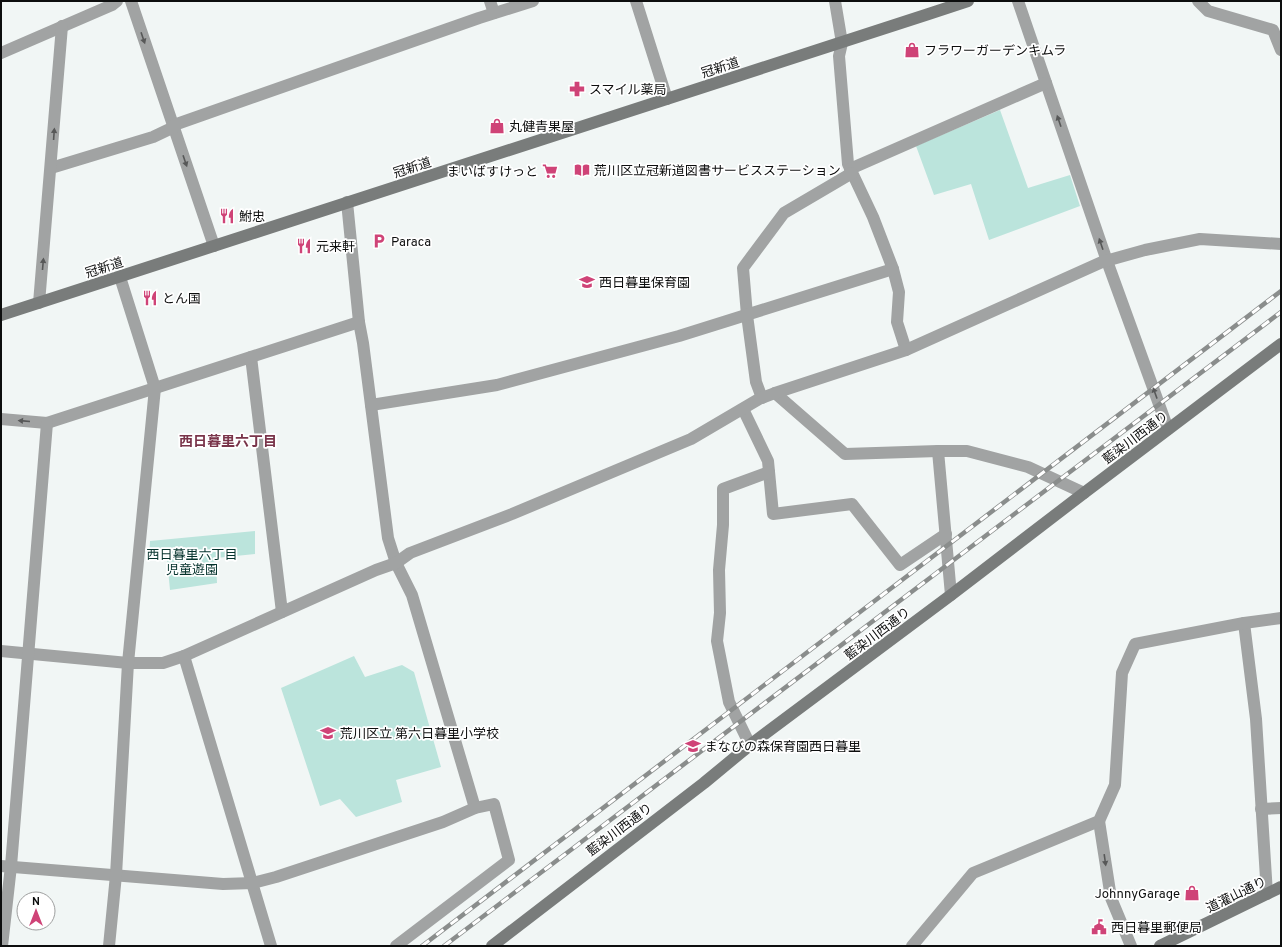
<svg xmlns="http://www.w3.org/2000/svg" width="1282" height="947" font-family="Overpass,'Noto Sans JP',sans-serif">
	<rect width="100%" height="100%" fill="#f1f6f5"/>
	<g fill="#bbe4dc">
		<polygon points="1000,110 1028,188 1070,175 1080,206 989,240 971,184 934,195 916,146"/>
		<polygon points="255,531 255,554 216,558 217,583 170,590 167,559 149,560 150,541"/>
		<polygon points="354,656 365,677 402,665 414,672 441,767 396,780 402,802 356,817 340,799 320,806 281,688"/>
	</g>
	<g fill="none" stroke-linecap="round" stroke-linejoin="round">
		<g stroke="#a1a3a3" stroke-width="12">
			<polyline points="131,1 214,246"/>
			<polyline points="490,1 494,13"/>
			<polyline points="636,1 667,99"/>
			<polyline points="835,1 842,43 839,56 848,164 873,217 893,269 899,292 897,322 906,350"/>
			<polyline points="1018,1 1107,261 1168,429"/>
			<polyline points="1198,1 1208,11 1273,30 1281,50"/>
			<polyline points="1,53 112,5 117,1"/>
			<polyline points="51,168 153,137 174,127 174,125 479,18 533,1"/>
			<polyline points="850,169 1046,83"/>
			<polyline points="347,202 359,322 363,343 388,538 396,563 412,595 475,808"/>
			<polyline points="39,303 62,26"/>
			<polyline points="251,357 282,612"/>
			<polyline points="775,393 845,454 938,451 967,451 1028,467 1084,493"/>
			<polyline points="762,398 756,382 747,315 743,268 784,213 852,173"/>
			<polyline points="371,405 497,385 679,336 893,269"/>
			<polyline points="743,409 768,461 773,514 852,504 900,565 946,534"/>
			<polyline points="1,419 47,423 359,322"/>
			<polyline points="938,451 951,595"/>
			<polyline points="1244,623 1256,719 1267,894"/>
			<polyline points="1,651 128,663 163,663 184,656 376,570 396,563 410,553 512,514 691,439 759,399 775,393 906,350 1102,262 1145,250 1200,239 1281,244"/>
			<polyline points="184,656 271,946"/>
			<polyline points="750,745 729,702 717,641 720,613 719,570 723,525 723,489 769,472"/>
			<polyline points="1261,809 1281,808"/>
			<polyline points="1099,821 1111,898 1131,946"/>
			<polyline points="1,866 223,884 253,883 276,877 443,822 475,808 494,804 509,860 396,946"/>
			<polyline points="2,946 11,866 47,423"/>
			<polyline points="109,946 116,875 128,663 155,388 120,277"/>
			<polyline points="912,946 973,873 1099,821 1115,785 1122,673 1135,644 1244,623 1281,618"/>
		</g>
		<g stroke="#797c7b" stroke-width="12">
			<path d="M1 315C323 210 646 107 968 1"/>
			<polyline points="492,946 704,783 750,745 951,595 1084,493 1281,344"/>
			<polyline points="1160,946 1281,887"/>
		</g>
		<g stroke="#8a8d8c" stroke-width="4.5">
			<g id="rail">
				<polyline points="422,946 1281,291"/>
				<polyline points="444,946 1281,312"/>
			</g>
		</g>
		<use href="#rail" stroke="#fff" stroke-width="3" stroke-dasharray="9" stroke-linecap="butt"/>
	</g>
	<defs><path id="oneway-solid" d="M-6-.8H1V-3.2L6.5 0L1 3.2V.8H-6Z"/></defs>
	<g fill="#575858">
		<use href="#oneway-solid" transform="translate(143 38) rotate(71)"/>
		<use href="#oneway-solid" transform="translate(1059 121) rotate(-109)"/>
		<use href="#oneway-solid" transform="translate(54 134) rotate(-86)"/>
		<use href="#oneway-solid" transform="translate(185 161) rotate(71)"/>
		<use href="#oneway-solid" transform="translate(1101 244) rotate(-109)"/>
		<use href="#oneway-solid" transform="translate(43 264) rotate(-85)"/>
		<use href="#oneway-solid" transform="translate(1155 393) rotate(-110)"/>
		<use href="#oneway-solid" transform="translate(24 421) rotate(-175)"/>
		<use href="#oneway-solid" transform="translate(1105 860) rotate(82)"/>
	</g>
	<defs>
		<g id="shop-bare" transform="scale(1.2)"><path d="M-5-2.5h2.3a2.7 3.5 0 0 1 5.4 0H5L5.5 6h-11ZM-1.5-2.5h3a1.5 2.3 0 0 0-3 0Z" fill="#cf4377" stroke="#fff" stroke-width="2.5" paint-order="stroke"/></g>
		<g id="pharmacy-bare" transform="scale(1.2)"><path d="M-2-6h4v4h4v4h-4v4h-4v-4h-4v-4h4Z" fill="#cf4377" stroke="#fff" stroke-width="2.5" paint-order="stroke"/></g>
		<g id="library-bare" transform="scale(1.2)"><path d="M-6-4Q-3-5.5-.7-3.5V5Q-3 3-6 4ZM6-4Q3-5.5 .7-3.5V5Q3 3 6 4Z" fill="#cf4377" stroke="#fff" stroke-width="2.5" paint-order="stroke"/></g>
		<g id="supermarket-bare" transform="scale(1.2)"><path d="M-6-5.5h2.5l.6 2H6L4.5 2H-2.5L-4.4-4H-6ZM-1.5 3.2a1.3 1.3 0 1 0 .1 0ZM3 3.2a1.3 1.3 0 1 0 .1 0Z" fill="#cf4377" stroke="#fff" stroke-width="2.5" paint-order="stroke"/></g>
		<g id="restaurant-bare" transform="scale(1.2)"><path d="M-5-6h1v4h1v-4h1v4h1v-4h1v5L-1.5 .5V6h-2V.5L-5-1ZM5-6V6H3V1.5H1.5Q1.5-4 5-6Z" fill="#cf4377" stroke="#fff" stroke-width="2.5" paint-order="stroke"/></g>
		<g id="parking-bare" transform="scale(1.2)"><path d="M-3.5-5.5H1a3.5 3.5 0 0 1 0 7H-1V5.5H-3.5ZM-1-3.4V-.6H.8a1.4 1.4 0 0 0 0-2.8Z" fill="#cf4377" stroke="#fff" stroke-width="2.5" paint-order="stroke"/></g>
		<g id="school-bare" transform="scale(1.2)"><path d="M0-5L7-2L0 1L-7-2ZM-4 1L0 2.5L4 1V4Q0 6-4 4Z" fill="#cf4377" stroke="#fff" stroke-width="2.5" paint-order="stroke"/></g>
		<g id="civic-bare" transform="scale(1.2)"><path d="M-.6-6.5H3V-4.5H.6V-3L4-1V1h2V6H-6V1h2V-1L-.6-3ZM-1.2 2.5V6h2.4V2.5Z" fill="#cf4377" stroke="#fff" stroke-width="2.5" paint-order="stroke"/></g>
	</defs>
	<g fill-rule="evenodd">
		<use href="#shop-bare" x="912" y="50"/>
		<use href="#pharmacy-bare" x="577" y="89"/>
		<use href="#shop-bare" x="497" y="126"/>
		<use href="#library-bare" x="582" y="170"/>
		<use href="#supermarket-bare" x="550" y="171"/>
		<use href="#restaurant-bare" x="227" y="216"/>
		<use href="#parking-bare" x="379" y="241"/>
		<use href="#restaurant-bare" x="304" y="246"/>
		<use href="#school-bare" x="587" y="282"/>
		<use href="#restaurant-bare" x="150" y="298"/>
		<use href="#school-bare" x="328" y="733"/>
		<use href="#school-bare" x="693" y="746"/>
		<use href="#shop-bare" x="1192" y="893"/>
		<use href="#civic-bare" x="1099" y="927"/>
	</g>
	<g text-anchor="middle" stroke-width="3.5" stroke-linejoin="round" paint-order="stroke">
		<g font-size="13" fill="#0d0e0e" stroke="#fff" text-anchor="start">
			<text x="924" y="55">フラワーガーデンキムラ</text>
			<text x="589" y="94">スマイル薬局</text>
			<text x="509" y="131">丸健青果屋</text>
			<text x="594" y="175">荒川区立冠新道図書サービスステーション</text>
			<text x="538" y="176" text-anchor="end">まいばすけっと</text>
			<text x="239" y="221">鮒忠</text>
			<text x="391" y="246">Paraca</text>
			<text x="316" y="251">元来軒</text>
			<text x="599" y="287">西日暮里保育園</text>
			<text x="162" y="303">とん国</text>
			<text x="340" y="738">荒川区立 第六日暮里小学校</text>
			<text x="705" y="751">まなびの森保育園西日暮里</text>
			<text x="1180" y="898" text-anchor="end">JohnnyGarage</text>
			<text x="1111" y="932">西日暮里郵便局</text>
		</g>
		<g font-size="13" fill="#0d0e0e" stroke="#fff">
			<text transform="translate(720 67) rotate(-18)" y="5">冠新道</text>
			<text transform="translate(412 167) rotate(-18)" y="5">冠新道</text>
			<text transform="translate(104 267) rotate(-18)" y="5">冠新道</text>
			<text transform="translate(1135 437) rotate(-37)" y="5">藍染川西通り</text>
			<text transform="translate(877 633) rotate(-37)" y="5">藍染川西通り</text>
			<text transform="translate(619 829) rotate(-37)" y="5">藍染川西通り</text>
			<text transform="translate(1236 894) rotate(-26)" y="5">道灌山通り</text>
		</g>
		<g font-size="13" fill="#04322c" stroke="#fff">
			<text x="192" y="559">西日暮里六丁目<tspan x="192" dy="15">児童遊園</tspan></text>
		</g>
		<g font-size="14" font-weight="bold" fill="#79344a" stroke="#fff">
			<text x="228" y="446">西日暮里六丁目</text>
		</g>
	</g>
	<rect width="1282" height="947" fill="none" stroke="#0d0e0e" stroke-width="4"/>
	<g transform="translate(36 911)"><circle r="19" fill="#ffffff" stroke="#9e9f9f"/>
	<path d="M0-3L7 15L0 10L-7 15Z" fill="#cf4377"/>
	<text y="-6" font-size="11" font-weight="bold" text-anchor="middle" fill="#0d0e0e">N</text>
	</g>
</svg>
